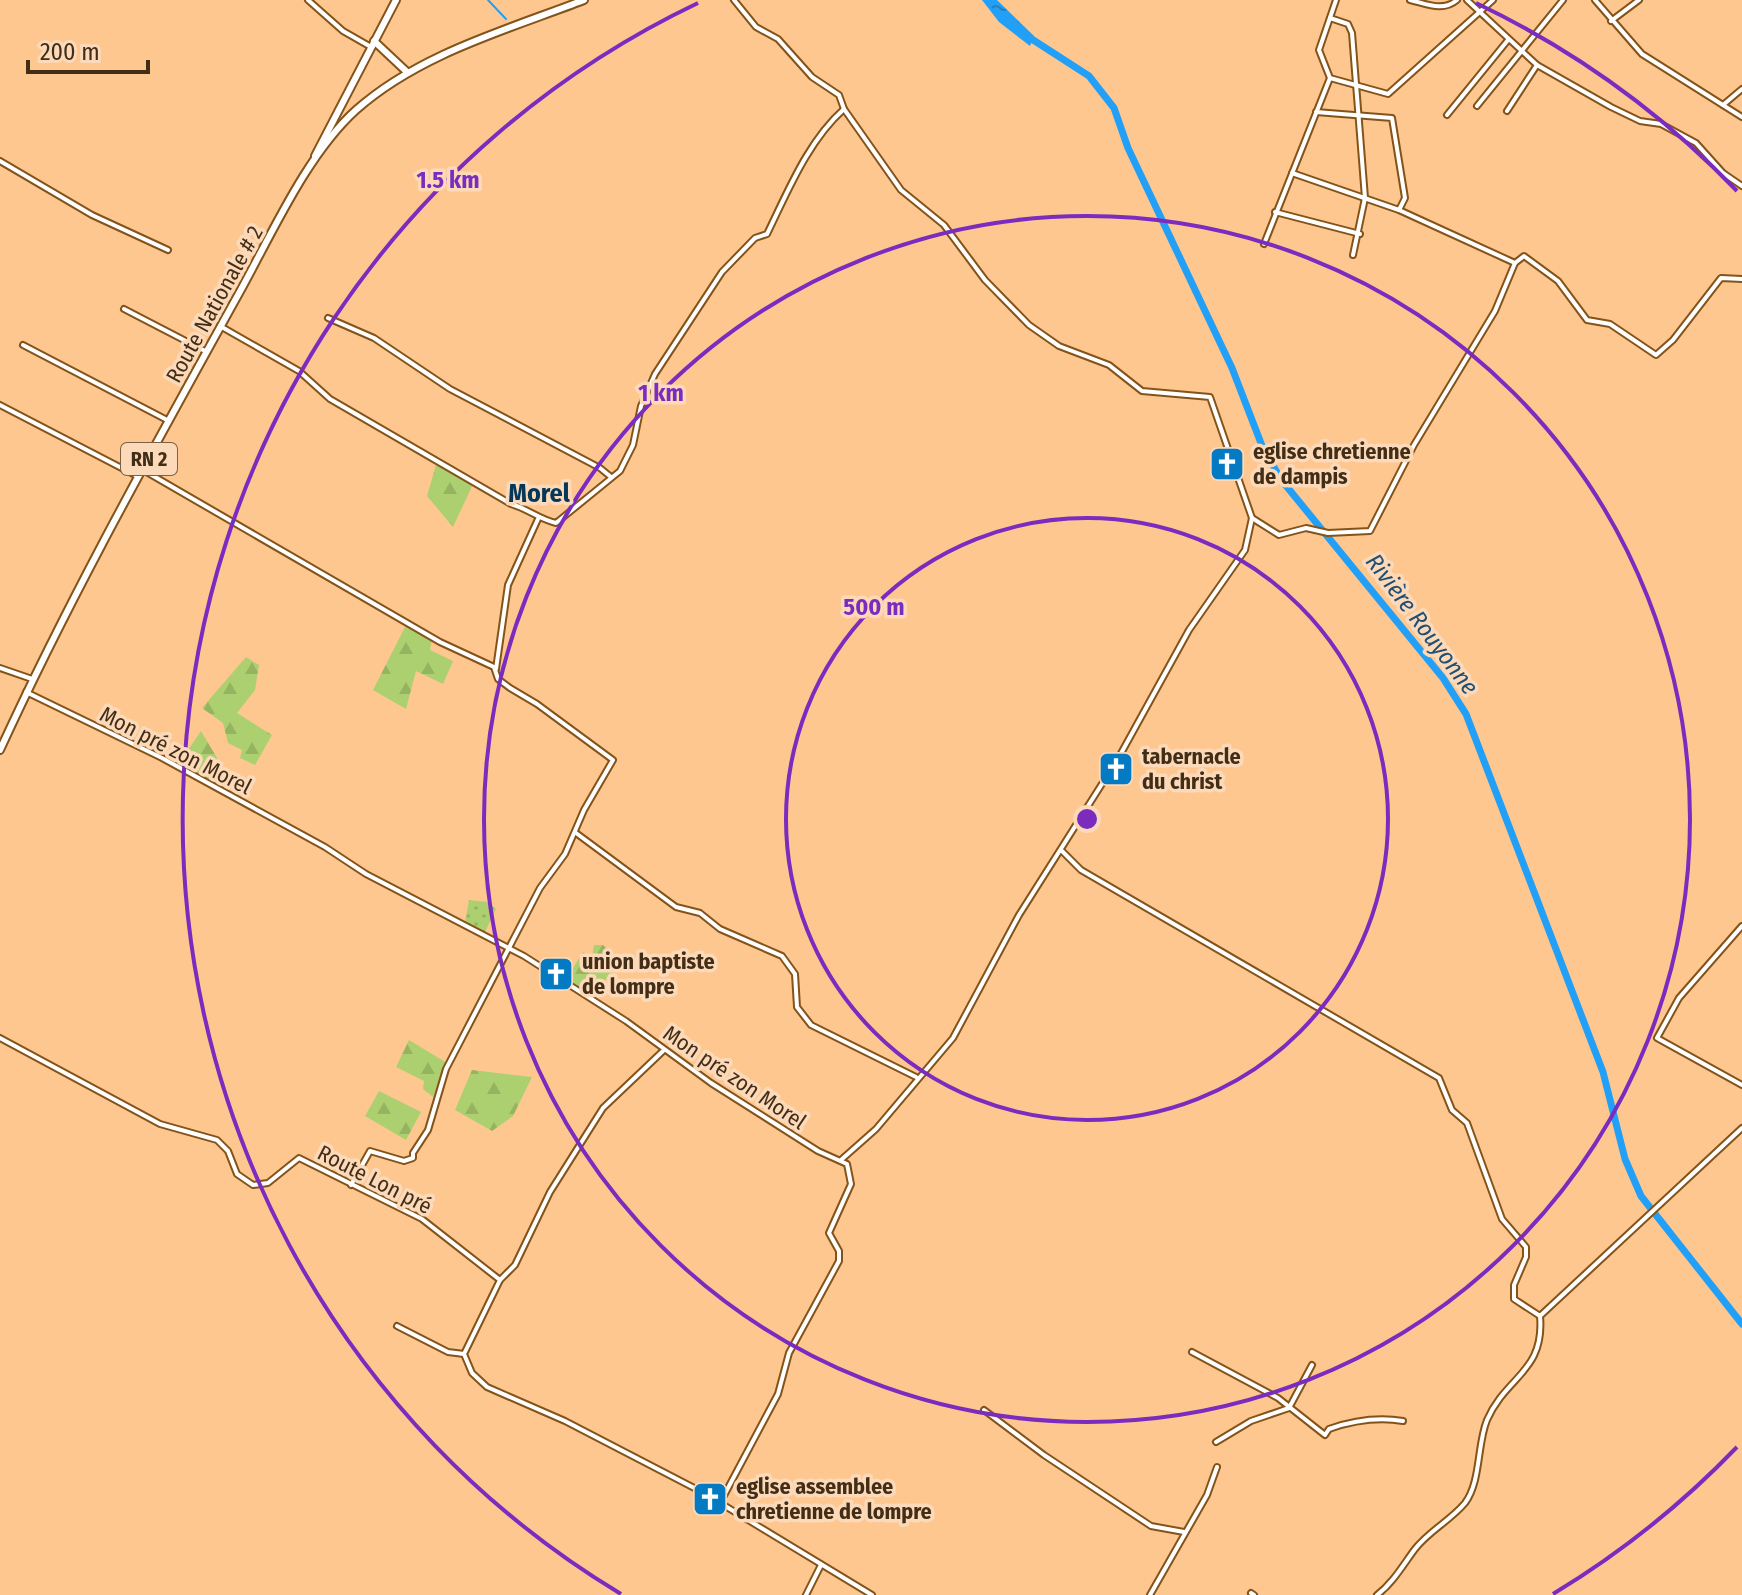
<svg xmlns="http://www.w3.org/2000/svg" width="1742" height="1595" font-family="'Fira Sans Condensed',sans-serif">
	<defs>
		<pattern id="grass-dots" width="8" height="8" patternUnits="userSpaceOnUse" patternTransform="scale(2)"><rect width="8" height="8" fill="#acd070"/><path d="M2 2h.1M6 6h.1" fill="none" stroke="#95b360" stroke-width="1.8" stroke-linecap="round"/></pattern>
		<pattern id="forest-firs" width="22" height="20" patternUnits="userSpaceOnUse" patternTransform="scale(2)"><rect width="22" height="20" fill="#acd070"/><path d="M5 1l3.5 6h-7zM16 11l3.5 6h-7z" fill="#95b360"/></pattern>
		<pattern id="water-ripples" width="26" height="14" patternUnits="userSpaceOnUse" patternTransform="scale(2)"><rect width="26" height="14" fill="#229ff7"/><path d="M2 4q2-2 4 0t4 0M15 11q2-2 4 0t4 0" fill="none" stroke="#1f82c7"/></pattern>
	</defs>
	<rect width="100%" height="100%" fill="#fec790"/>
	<polygon fill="url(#grass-dots)" points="469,900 487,902 496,909 484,934 465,923"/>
	<g fill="url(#forest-firs)">
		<polygon points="436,465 473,484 453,527 427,496"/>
		<polygon points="406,625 432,640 430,650 453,661 443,684 416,671 406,709 373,690"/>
		<polygon points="246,657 259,665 255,690 237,713 272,735 255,765 240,758 242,750 228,743 223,723 202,708"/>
		<polygon points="201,731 217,758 209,773 217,778 214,785 194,774 200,763 194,761 188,772 177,766"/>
		<polygon points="594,945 603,945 618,960 594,998 565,981 583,952 592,958"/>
		<polygon points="409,1040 447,1063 433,1097 423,1089 424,1081 396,1067"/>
		<polygon points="472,1070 532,1077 513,1116 492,1131 455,1110"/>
		<polygon points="379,1091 421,1112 406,1140 365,1116"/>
	</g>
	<polygon fill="url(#water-ripples)" points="982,0 997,0 1034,36 1030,46 999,22"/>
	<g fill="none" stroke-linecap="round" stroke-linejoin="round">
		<polyline stroke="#229ff7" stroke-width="2" points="488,0 506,19"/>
		<polyline stroke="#229ff7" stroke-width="7" points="1027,36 1089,76 1114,108 1128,148 1232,368 1264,451 1283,482 1443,678 1466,714 1603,1072 1625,1159 1641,1196 1742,1324"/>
		<g stroke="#83531a" stroke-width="8">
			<g id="minor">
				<polyline points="308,0 343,31 371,47"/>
				<polyline points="734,0 756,27 778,39 812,77 839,95 844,109 901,190 944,225 985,280 1029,325 1059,346 1109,365 1142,391 1210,397 1252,518 1245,550 1189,630 1119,757 1019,915 953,1038 876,1129 841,1160"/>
				<polyline points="1336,0 1319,50 1330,78 1388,94 1493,0"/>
				<path d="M1410 0C1427 4 1443 12 1457 0"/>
				<polyline points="1467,0 1537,65 1611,107 1640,121 1661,124 1696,143 1723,173 1742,186"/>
				<polyline points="1595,0 1642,54 1742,117"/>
				<polyline points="1330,18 1348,24 1352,33 1365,198 1353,255"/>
				<polyline points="1611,21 1639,0"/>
				<polyline points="1723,105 1742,89"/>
				<polyline points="1477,106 1563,0"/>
				<polyline points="1507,111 1537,65"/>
				<polyline points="1316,112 1392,118 1405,198 1399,210"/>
				<polyline points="1447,115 1508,40"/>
				<polyline points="0,161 92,215 168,250"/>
				<polyline points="1292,173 1399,210 1515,263"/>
				<polyline points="1275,212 1360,234"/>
				<polyline points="1264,244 1330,78"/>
				<polyline points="124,309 207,352"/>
				<polyline points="328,318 374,338 450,389 600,468 611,477"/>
				<path d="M220 326 299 371 330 399 511 504C528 509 539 519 556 523L620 471 633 445 641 406 655 374 722 272 755 238 767 234C788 191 808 141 844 109"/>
				<polyline points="23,345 169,421"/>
				<polyline points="0,405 137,476"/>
				<polyline points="143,470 440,642 494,667 498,679 510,688 537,704 613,760 584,810 565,854 540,888 446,1069 428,1130 413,1153 413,1158 404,1161 370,1151 351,1185"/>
				<polyline points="1252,518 1279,535 1306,528 1328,533 1370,531 1414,445 1495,311 1515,263 1524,256 1558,281 1587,320 1610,324 1656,355 1673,340 1721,278 1742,279"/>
				<polyline points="0,668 32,679"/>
				<polyline points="496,669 508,585 538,519"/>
				<polyline points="26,692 162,758 325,847 366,874 524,956 626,1021 711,1083 818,1151 847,1164 851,1184 829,1233 839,1251 839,1261 789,1353 778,1394 720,1503"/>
				<polyline points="576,833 676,907 700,913 720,929 782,956 795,974 797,1007 811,1025 916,1077"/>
				<polyline points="1062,851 1081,870 1439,1078 1452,1110 1467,1123 1502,1219 1526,1247 1526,1257 1514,1285 1514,1299 1540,1316"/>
				<polyline points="1742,926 1679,998 1657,1038 1742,1085"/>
				<polyline points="0,1038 160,1124 217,1140 228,1151 237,1174 253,1185 268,1183 299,1158 422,1219 500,1280 464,1354 472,1373 487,1387 565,1421 702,1492 872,1595"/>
				<polyline points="500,1280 515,1265 550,1192 603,1108 663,1051"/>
				<polyline points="397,1326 448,1352 464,1354"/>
				<path d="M1192 1352 1278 1398 1325 1435 1329 1429C1352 1421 1378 1417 1403 1421"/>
				<polyline points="984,1410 1044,1455 1151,1526 1184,1532"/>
				<polyline points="1216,1442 1251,1421 1289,1408 1312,1365"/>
				<polyline points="1251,1593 1254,1595"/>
				<polyline points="806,1595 821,1565"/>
				<polyline points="1150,1595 1207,1495 1217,1467"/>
				<path d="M1377 1595C1393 1583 1403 1565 1415 1549 1429 1531 1451 1520 1465 1503 1481 1482 1477 1444 1487 1420 1506 1376 1545 1372 1540 1316L1742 1128"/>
			</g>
		</g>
		<g stroke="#83531a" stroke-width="10">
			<g id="major">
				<polyline points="374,41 407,72"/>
				<polyline points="315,156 396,0"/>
				<path d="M0 750C70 597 152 451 233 304 268 243 304 157 356 110 419 54 506 30 584 0"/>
			</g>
		</g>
		<use href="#minor" stroke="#fff" stroke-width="4"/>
		<use href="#major" stroke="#fff" stroke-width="6"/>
	</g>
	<g fill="none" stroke="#7b2cbf" stroke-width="4">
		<circle cx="1087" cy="819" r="301"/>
		<circle cx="1087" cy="819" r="603"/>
		<path d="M1737 1447A904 904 0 0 1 1553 1594M621 1594A904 904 0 0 1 698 3M1476 3A904 904 0 0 1 1737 191"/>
	</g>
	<defs>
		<g id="church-square" transform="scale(1.8)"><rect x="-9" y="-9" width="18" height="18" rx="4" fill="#047ac3" stroke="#fbd9b9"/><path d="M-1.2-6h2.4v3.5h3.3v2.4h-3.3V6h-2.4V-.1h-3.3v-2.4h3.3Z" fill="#fff"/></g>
	</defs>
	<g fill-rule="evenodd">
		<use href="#church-square" x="1227" y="464"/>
		<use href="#church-square" x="1116" y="769"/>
		<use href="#church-square" x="556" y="974"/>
		<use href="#church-square" x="710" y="1499"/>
	</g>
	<g text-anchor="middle" stroke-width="7" stroke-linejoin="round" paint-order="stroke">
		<rect fill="#fbd9b9" stroke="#7a6147" stroke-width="2" x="121" y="443" width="56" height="32" rx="6"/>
		<g font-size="20" font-weight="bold" fill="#422d16">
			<text x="149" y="466">RN 2</text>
		</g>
		<g font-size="22" fill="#422d16" stroke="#fbd9b9">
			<text transform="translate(214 304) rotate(-61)" y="8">Route Nationale # 2</text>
			<text transform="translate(176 750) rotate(27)" y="8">Mon pré zon Morel</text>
			<text transform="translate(735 1077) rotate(34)" y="8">Mon pré zon Morel</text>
			<text transform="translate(375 1179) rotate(27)" y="8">Route Lon pré</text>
		</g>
		<g font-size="22" font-weight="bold" fill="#422d16" stroke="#fbd9b9" text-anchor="start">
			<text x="1253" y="459">eglise chretienne<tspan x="1253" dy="25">de dampis</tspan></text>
			<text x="1142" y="764">tabernacle<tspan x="1142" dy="25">du christ</tspan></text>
			<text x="582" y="969">union baptiste<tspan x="582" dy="25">de lompre</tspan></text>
			<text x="736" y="1494">eglise assemblee<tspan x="736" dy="25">chretienne de lompre</tspan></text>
		</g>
		<g font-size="24" font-style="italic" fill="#224e72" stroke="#fbd9b9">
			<text transform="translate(1422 624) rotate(53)" y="8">Rivière Rouyonne</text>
		</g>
		<g font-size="26" font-weight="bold" fill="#05375a" stroke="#fbd9b9">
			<text x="539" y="502">Morel</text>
		</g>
	</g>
	<circle cx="1087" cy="819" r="12" fill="#7b2cbf" stroke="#fbd9b9" stroke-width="4"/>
	<g font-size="24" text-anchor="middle" font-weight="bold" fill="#7b2cbf" stroke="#fbd9b9" stroke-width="7" stroke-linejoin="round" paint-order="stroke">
		<text x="448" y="188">1.5 km</text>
		<text x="661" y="401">1 km</text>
		<text x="874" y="615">500 m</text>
	</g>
	<path d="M28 60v12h120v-12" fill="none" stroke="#422d16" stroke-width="4"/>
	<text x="40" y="60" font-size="24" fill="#422d16" stroke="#fbd9b9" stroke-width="6" paint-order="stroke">200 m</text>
</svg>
